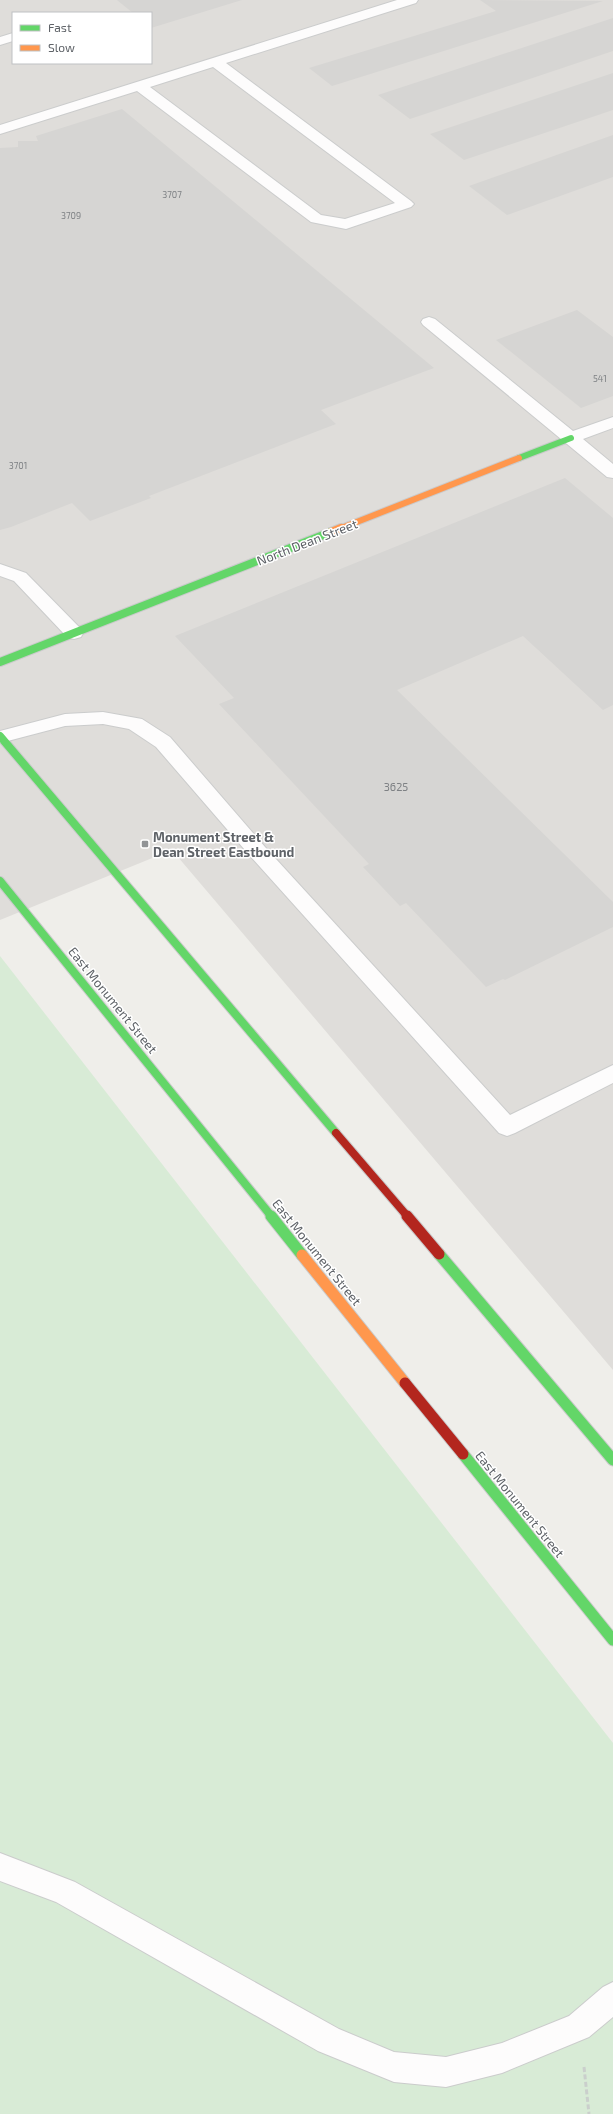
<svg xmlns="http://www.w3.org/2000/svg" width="613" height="2114" font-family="'Exo 2',sans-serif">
	<rect width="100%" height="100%" fill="#efeeea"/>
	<path fill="#dfddda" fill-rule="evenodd" d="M0 0H613V1370L172 850 0 920ZM13 13H151V63H13Z"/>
	<polygon fill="#d8ebd6" points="0,956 613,1743 613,2114 0,2114"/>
	<g fill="#d6d5d3">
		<polygon points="117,0 242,0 151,28 151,13 133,13"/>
		<polygon points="480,0 603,1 332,86 309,68 496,11"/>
		<polygon points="613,18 613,51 410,119 378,95"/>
		<polygon points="613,73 613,110 464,160 430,134"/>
		<polygon points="122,109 434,368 321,410 336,424 149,496 151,498 90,521 72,503 11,527 0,530 0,148 18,147 18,141 38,141 36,136"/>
		<polygon points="613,135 613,177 507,215 469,186"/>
		<polygon points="577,310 613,337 613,396 581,408 496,340"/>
		<polygon points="565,478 613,518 613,705 603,710 523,636 397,690 613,902 613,927 505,980 503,979 486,987 406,903 400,906 363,867 369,864 219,704 234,698 175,636"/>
	</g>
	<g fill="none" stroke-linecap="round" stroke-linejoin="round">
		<g stroke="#cbcccc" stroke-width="2">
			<g id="lane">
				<path d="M397 0H418L416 3 226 63 411 201 414 204 411 207 346 229 311 222 137 91 0 134V125ZM213 67 395 203 345 219 321 215 150 87Z"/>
				<polygon points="13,33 13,41 0,45 0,37"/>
				<polygon points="429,317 435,319 573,431 613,417 613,428 583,439 613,464 613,478 607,477 423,325 421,322 423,319"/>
				<polygon points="0,564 26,573 81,629 83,633 81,637 74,639 67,637 14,581 0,576"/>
				<polygon points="103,712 142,719 170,737 265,847 510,1115 613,1065 613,1083 515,1133 507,1136 499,1133 251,857 156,747 129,729 103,724 65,726 0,743 0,731 65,714"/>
				<polygon points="0,1853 75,1882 339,2029 394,2052 446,2057 502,2043 569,2016 603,1987 613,1982 613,2017 589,2037 502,2073 446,2087 394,2082 318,2051 56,1902 0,1881"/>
			</g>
		</g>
		<g stroke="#cacacb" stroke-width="8">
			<polyline id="fast-far2" points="519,458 571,438"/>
		</g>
		<g stroke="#cacacb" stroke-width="10">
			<g id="fast-far1">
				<polyline points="0,662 331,532"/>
				<polyline points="0,736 336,1133"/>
				<polyline points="0,881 272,1217"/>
			</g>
		</g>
		<g stroke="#cacacb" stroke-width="13">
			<g id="fast">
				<polyline points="271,1216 302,1255"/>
				<polyline points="439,1254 613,1460"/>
				<polyline points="463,1454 613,1640"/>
			</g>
		</g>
		<g stroke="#cacacb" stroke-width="8">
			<polyline id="slow-far2" points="339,529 519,458"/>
		</g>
		<g stroke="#cacacb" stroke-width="10">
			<polyline id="slow-far1" points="331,532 341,528"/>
		</g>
		<g stroke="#cacacb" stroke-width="13">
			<polyline id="slow" points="302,1255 405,1383"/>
		</g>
		<g stroke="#cacacb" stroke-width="10">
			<polyline id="jam-far1" points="336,1133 408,1217"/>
		</g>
		<g stroke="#cacacb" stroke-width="13">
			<g id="jam">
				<polyline points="407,1216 439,1254"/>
				<polyline points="405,1383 463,1454"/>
			</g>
		</g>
		<polyline stroke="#cacfcc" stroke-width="3" stroke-dasharray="5 2.5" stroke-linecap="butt" points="584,2067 589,2114"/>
		<use href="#lane" fill="#fdfcfc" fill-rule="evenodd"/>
		<use href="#fast-far2" stroke="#63d668" stroke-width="6"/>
		<use href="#fast-far1" stroke="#63d668" stroke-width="8"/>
		<use href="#fast" stroke="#63d668" stroke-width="11"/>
		<use href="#slow-far2" stroke="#ff974d" stroke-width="6"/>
		<use href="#slow-far1" stroke="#ff974d" stroke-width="8"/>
		<use href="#slow" stroke="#ff974d" stroke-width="11"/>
		<use href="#jam-far1" stroke="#b3261e" stroke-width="8"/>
		<use href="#jam" stroke="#b3261e" stroke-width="11"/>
	</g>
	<rect fill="#919496" stroke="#fff" stroke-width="1.5" x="141" y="840" width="8" height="8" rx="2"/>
	<g text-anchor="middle" stroke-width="3" stroke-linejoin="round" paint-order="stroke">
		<g font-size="9" fill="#7e8184">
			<text x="172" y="198">3707</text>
			<text x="71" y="219">3709</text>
			<text x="600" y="382">541</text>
			<text x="18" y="469">3701</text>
		</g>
		<g font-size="11" fill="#7e8184">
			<text x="396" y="791">3625</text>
		</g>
		<g font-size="13" fill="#5f6368" stroke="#fff">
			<text transform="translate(307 542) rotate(-21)" y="5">North Dean Street</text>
			<text transform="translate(113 1000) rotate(51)" y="5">East Monument Street</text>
			<text transform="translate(317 1252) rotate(51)" y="5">East Monument Street</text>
			<text transform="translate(520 1504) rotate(51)" y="5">East Monument Street</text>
		</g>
		<g font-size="13" font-weight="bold" fill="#5f6368" stroke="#fff" text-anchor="start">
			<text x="153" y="842">Monument Street &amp;<tspan x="153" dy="15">Dean Street Eastbound</tspan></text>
		</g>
	</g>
	<rect x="12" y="12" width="140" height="52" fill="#ffffff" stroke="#bfc1c3"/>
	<rect x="20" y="25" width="20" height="6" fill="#63d668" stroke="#bfc1c3"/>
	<text x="48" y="32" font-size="12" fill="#5f6368">Fast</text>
	<rect x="20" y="45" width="20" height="6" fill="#ff974d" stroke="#bfc1c3"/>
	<text x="48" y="52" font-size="12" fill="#5f6368">Slow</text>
</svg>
